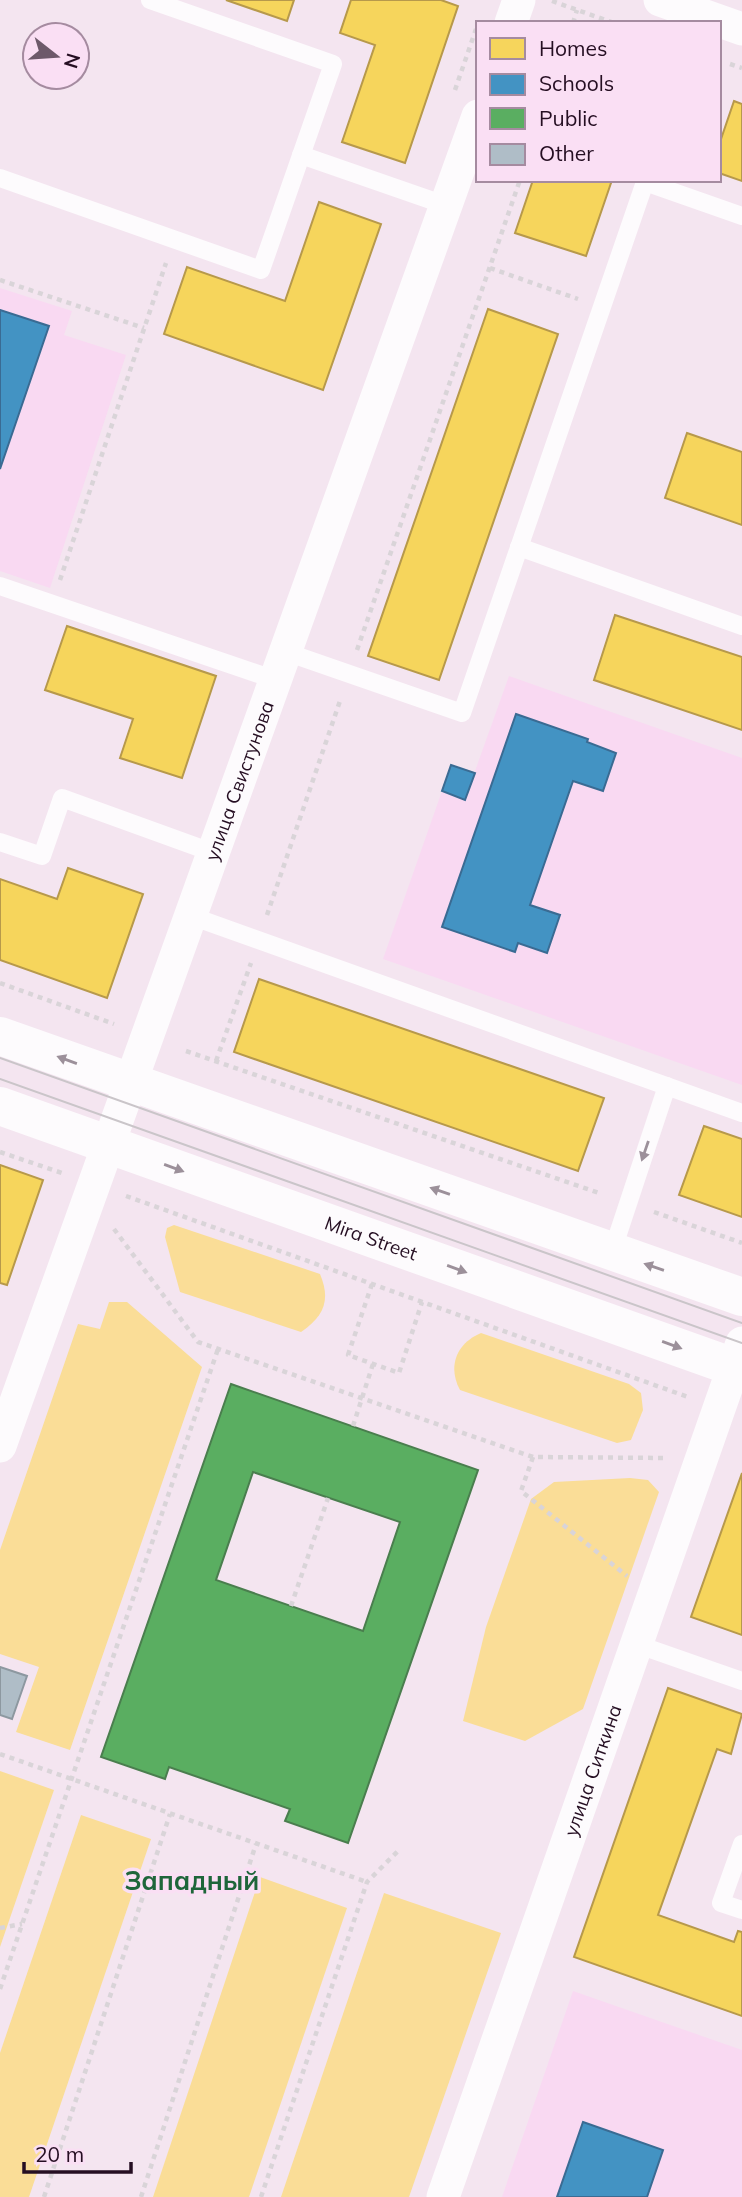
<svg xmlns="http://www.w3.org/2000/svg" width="742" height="2197" font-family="Mulish,sans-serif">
	<rect width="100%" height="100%" fill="#f4e5f0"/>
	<g fill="#f9d9f2">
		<polygon points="0,288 72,311 64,335 126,355 50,588 0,571"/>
		<polygon points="509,676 742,758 742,1085 383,959 442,791 465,799"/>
		<polygon points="573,1991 742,2050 742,2197 502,2197"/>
	</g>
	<g fill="#fadd97">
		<path d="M174 1225 320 1274C331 1300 324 1316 301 1332L180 1292 165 1237 167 1228Z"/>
		<polygon points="109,1302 127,1302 202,1367 70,1750 16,1732 39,1667 0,1654 0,1550 78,1324 100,1329"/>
		<path d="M481 1333 629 1384 641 1393 643 1410 631 1440 617 1443 460 1390C447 1366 457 1343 481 1333Z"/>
		<polygon points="630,1478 648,1480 659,1492 583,1709 525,1741 463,1721 486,1627 531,1499 554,1482"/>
		<polygon points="0,1771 54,1790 0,1947"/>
		<polygon points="81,1815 151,1839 29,2197 0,2197 0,2053"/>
		<polygon points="260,1877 347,1908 249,2197 153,2197"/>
		<polygon points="384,1893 501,1933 409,2197 281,2197"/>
	</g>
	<g fill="#f6d55c" stroke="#b7994b" stroke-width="2">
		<polygon points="226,0 294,0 287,21"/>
		<polygon points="351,0 441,0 458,6 405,163 342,142 375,45 340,33"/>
		<polygon points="734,101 742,104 742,181 719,173 719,145"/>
		<polygon points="533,180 612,180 586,256 515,233"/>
		<polygon points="319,202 381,224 323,390 164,334 187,267 285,301"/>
		<polygon points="488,309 558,334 439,680 368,656"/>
		<polygon points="687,433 742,452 742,525 665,498"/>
		<polygon points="615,615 742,657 742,730 594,680"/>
		<polygon points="67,626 216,676 182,778 120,758 133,719 45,690"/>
		<polygon points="68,868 143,894 107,998 0,960 0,879 57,899"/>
		<polygon points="259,979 604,1098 578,1171 234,1052"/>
		<polygon points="704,1126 742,1139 742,1217 679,1195"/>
		<polygon points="0,1165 43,1180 7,1285 0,1283"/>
		<polygon points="742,1473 742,1635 691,1617"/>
		<polygon points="668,1688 742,1714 731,1754 717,1749 658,1915 734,1942 738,1931 742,1932 742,2016 574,1957"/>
	</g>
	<g fill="#4393c3" stroke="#3a6b93" stroke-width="2">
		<polygon points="0,310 49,326 0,469"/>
		<polygon points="516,714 588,739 587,742 616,753 603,791 573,781 530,905 560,915 547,953 518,943 515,952 442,927"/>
		<polygon points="451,765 475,773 465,800 442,791"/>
		<polygon points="583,2122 663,2150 647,2197 557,2197"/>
	</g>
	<path fill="#5aae61" stroke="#4a7e4e" stroke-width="2" fill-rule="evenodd" d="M231 1384 478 1470 348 1843 285 1821 290 1809 169 1767 165 1779 101 1757ZM253 1472 400 1522 363 1631 216 1580Z"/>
	<polygon fill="#afbdc7" stroke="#8d98a0" stroke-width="2" points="0,1667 27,1676 12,1719 0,1715"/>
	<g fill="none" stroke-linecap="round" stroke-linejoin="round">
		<g stroke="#d9d4d8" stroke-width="4.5" stroke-dasharray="5 5" stroke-linecap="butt">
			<polyline points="552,1 614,23"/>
			<polyline points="573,23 577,10"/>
			<polyline points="730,64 742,68"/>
			<polyline points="455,90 476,29"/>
			<polyline points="490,268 578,299"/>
			<polyline points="0,280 144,328"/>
			<polyline points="60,580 166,263"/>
			<polyline points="357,650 520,180"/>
			<polyline points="267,915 341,698"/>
			<polyline points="0,983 114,1024"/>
			<polyline points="186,1051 602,1194"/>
			<polyline points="216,1061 251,963"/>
			<polyline points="0,1152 62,1173"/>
			<polyline points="126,1196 688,1397"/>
			<polyline points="654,1212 742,1243"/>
			<polyline points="114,1229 198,1342 533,1457 666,1458"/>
			<polyline points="372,1284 348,1355 399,1373 422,1302"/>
			<polyline points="353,1426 373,1364"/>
			<polyline points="533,1457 521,1491 627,1576"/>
			<polyline points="291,1606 328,1498"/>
			<polyline points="0,1754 367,1882"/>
			<polyline points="0,1928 22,1924"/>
			<polyline points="0,1989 218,1349"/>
			<polyline points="44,2197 170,1814"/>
			<polyline points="141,2197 256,1844"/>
			<polyline points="261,2197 367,1882 398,1851"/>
		</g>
		<g stroke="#fdfbfd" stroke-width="18">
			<polyline points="301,155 445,205"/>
			<polyline points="0,178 261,270 333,64 150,0"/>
			<polyline points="519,547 742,626"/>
			<polyline points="0,586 276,680"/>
			<polyline points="286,652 462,713 645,182 742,216"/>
			<polyline points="0,842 42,856 62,798 214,853"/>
			<polyline points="191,916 742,1113"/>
			<polyline points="612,1252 667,1086"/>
			<polyline points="636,1644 742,1681"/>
			<polyline points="742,1844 721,1903 742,1910"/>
		</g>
		<g stroke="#fdfbfd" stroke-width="33">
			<polyline points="660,0 742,29"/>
			<polyline points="511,23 519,0"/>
			<path id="s1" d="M0 1446 478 116"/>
			<path id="s2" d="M443 2197 742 1343"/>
		</g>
		<g stroke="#fdfbfd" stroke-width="38">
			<polyline points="0,1036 742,1297"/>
			<path id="s3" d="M0 1106 742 1370"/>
		</g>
		<g stroke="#cac5c9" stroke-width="2">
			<polyline points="0,1058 742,1323"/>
			<polyline points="0,1079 742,1343"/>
		</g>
	</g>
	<defs><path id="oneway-solid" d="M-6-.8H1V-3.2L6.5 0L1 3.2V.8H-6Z" transform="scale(1.75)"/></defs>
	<g fill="#9c909a">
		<use href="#oneway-solid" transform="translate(67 1060) rotate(-160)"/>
		<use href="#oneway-solid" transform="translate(645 1151) rotate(109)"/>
		<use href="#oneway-solid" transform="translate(174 1168) rotate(20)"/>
		<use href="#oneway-solid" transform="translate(440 1191) rotate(-161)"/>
		<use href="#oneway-solid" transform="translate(654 1267) rotate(-161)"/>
		<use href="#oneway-solid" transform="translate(457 1269) rotate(20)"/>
		<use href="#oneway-solid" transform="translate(672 1345) rotate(20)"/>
	</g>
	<g text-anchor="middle" stroke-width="7" stroke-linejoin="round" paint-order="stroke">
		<g font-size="19" fill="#250e22" stroke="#fadff4">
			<text dy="7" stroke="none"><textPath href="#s1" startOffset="707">улица Свистунова</textPath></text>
			<text dy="7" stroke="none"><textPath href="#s3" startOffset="394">Mira Street</textPath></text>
			<text dy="7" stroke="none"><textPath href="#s2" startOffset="452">улица Ситкина</textPath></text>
		</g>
		<g font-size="26" font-weight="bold" fill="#1e663a" stroke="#fadff4">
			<text x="192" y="1890">Западный</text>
		</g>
	</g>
	<rect x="476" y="21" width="245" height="161" fill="#fadff4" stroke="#a58ba0" stroke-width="2"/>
	<rect x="490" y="38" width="35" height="21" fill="#f6d55c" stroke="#a58ba0" stroke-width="2"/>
	<text x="539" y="56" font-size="21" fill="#250e22">Homes</text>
	<rect x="490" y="74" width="35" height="21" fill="#4393c3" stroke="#a58ba0" stroke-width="2"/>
	<text x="539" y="91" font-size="21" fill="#250e22">Schools</text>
	<rect x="490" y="108" width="35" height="21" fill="#5aae61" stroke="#a58ba0" stroke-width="2"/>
	<text x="539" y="126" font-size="21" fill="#250e22">Public</text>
	<rect x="490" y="144" width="35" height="21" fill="#afbdc7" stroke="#a58ba0" stroke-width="2"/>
	<text x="539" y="161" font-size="21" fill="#250e22">Other</text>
	<g transform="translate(56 56) rotate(107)"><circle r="33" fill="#fadff4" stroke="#a58ba0" stroke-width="2"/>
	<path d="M0-5L12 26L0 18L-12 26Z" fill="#6d596a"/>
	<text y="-10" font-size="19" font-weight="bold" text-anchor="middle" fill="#250e22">N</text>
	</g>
	<path d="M24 2162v10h107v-10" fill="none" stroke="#250e22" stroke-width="3.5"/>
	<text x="35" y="2162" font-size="21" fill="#250e22" stroke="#fadff4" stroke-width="5" paint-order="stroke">20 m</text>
</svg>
